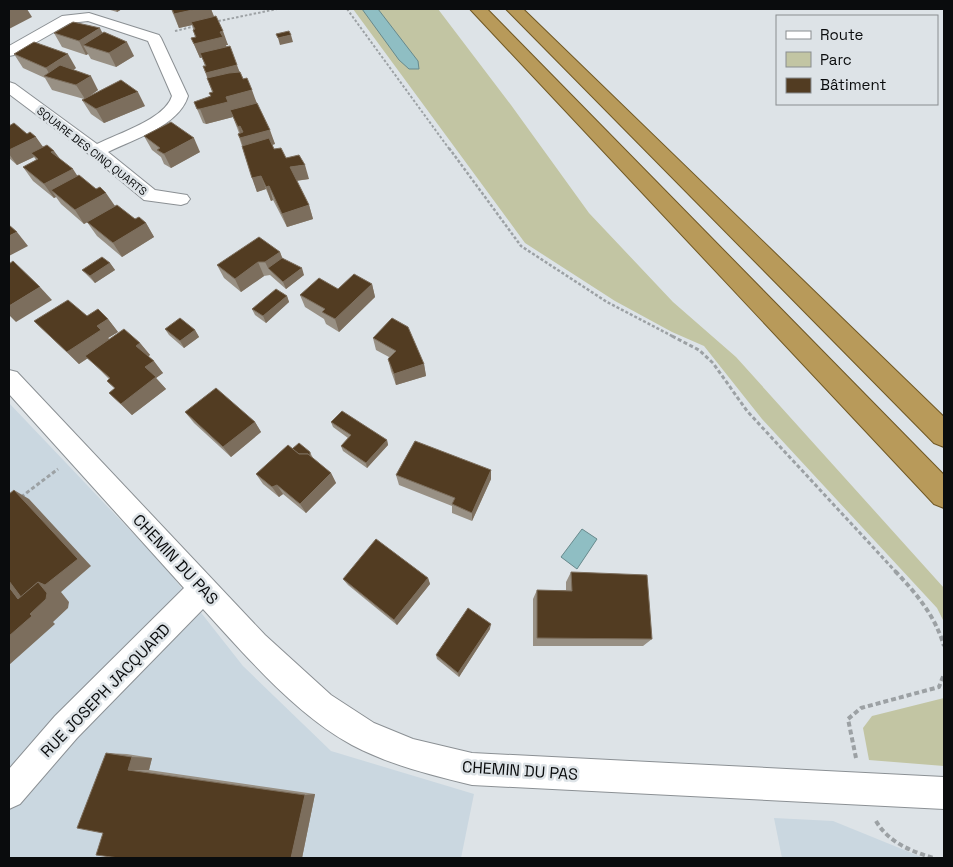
<svg xmlns="http://www.w3.org/2000/svg" width="953" height="867" font-family="'Space Grotesk',sans-serif">
	<rect width="100%" height="100%" fill="#dde3e7"/>
	<g fill="#cad7e0">
		<polygon points="9,403 165,567 243,666 331,751 474,794 461,858 9,858"/>
		<polygon points="774,818 833,821 924,858 782,858"/>
	</g>
	<g fill="#c2c5a3">
		<polygon points="353,9 438,9 511,105 589,213 673,302 736,357 944,588 944,622 937,608 762,419 704,346 672,332 615,301 525,243"/>
		<polygon points="944,698 944,766 869,760 863,728 872,716"/>
	</g>
	<g fill="#8fbec3" stroke="#67898c">
		<polygon points="362,9 378,9 418,61 419,69 409,69 399,60"/>
		<polygon points="582,529 597,539 577,569 561,557"/>
	</g>
	<g fill="none" stroke-linecap="round" stroke-linejoin="round">
		<g stroke="#8b9094" stroke-width="2">
			<g id="minor">
				<path d="M89 13 159 35 161 38 188 96C179 126 134 139 108 152L155 190 187 195 190 199 187 203 181 205 144 200 90 155 9 94V82L15 84 97 144C119 133 165 119 172 96L148 41 88 21 70 23 14 55 9 56V46L62 16Z"/>
				<path d="M9 370 17 372 265 635 331 695 374 723 413 739 472 753 944 777V809L472 785C431 775 390 765 352 745 296 715 246 656 203 609L77 738 20 804 9 809V769L55 716 184 588 9 394Z"/>
			</g>
		</g>
		<g stroke="#705824" stroke-width="2">
			<g id="trunk">
				<polygon points="470,9 487,9 944,475 944,508 934,504"/>
				<polygon points="506,9 523,9 944,417 944,447 934,443"/>
			</g>
		</g>
		<g stroke="#9ca1a4" stroke-width="2" stroke-dasharray="2.5 2" stroke-linecap="butt">
			<polyline points="347,9 450,150"/>
			<polyline points="214,22 277,9"/>
			<polyline points="175,31 196,26"/>
		</g>
		<polyline stroke="#9ca1a4" stroke-width="2.5" stroke-dasharray="3 2" stroke-linecap="butt" points="449,148 521,246 607,302 674,337"/>
		<g stroke="#9ca1a4" stroke-width="3" stroke-dasharray="4 2.5" stroke-linecap="butt">
			<polyline points="672,336 699,350 713,363 747,411 896,572"/>
			<polyline points="21,497 58,469"/>
		</g>
		<g stroke="#9ca1a4" stroke-width="4" stroke-dasharray="5 3" stroke-linecap="butt">
			<path d="M895 571C917 594 935 616 944 646"/>
			<polyline points="856,758 848,719 861,708 939,687 944,674"/>
			<path d="M876 821C888 842 912 852 934 858"/>
		</g>
		<use href="#minor" fill="#fff" fill-rule="evenodd"/>
		<use href="#trunk" fill="#b89a5a" fill-rule="evenodd"/>
	</g>
	<g fill="#989084">
		<polygon points="107,9 122,9 117,12"/>
		<polygon points="171,9 211,9 214,16 228,45 226,45 226,47 257,103 275,144 272,145 274,149 286,158 309,179 296,181 309,205 313,219 287,227 273,200 271,201 266,189 257,192 238,134 239,133 233,117 206,124 203,123 194,102 211,96 212,92 203,66 205,66 202,57 200,58 191,38 195,37 192,25 179,28"/>
		<polygon points="54,33 102,33 134,56 116,67 91,59 88,54 86,55 62,47"/>
		<polygon points="14,54 76,68 73,70 98,90 90,96 145,106 104,123 91,114 82,100 84,99 52,90 45,78 23,68"/>
		<polygon points="9,126 43,147 54,151 61,160 77,176 115,206 135,219 146,223 154,237 122,257 97,236 87,222 100,215 84,224 61,204 56,197 54,198 33,181 23,167 36,160 34,157 17,165 9,158"/>
		<polygon points="144,136 200,152 171,168 164,164 161,157 152,150"/>
		<polygon points="280,252 282,258 304,275 286,289 270,275 264,276 241,292 224,278 217,265"/>
		<polygon points="110,263 115,270 95,283 82,270"/>
		<polygon points="372,284 375,297 339,332 326,324 324,319 305,307 300,295 338,289"/>
		<polygon points="287,296 289,302 266,323 255,315 252,309"/>
		<polygon points="87,316 108,319 118,332 108,338 109,339 140,343 150,355 148,356 163,373 156,378 166,389 132,415 109,393 115,389 107,381 109,379 88,358 79,364 34,321"/>
		<polygon points="165,329 195,330 199,337 184,348 169,335"/>
		<polygon points="373,338 424,364 426,376 396,385 391,371 388,359 389,357 376,350"/>
		<polygon points="185,412 255,422 261,432 231,457 194,423"/>
		<polygon points="331,422 387,440 388,445 367,468 343,451 341,446 348,438 333,427"/>
		<polygon points="292,449 310,452 313,458 331,473 336,483 306,513 283,494 279,497 263,484 256,474"/>
		<polygon points="491,470 491,479 472,521 452,513 452,506 399,485 396,475"/>
		<polygon points="571,572 652,639 643,646 533,646 533,599 537,590 566,590 566,582"/>
		<polygon points="428,578 430,584 397,625 348,585 343,579"/>
		<polygon points="490,629 459,677 437,659 436,655"/>
		<polygon points="106,753 127,754 152,758 149,770 315,794 302,858 109,858 110,857 103,833"/>
	</g>
	<g fill="#7c6e5d">
		<polygon points="11,9 27,9 32,17 9,29 9,11"/>
		<polygon points="116,9 122,9 117,12"/>
		<polygon points="197,9 211,9 215,20 179,28 174,14"/>
		<polygon points="100,28 107,42 83,45 88,54 86,55 79,41"/>
		<polygon points="223,31 228,45 226,45 228,51 200,58 194,44 220,32"/>
		<polygon points="291,35 293,42 280,45 278,38"/>
		<polygon points="127,42 134,56 116,67 109,53"/>
		<polygon points="68,54 76,68 58,80 52,78 46,68"/>
		<polygon points="237,65 242,79 211,87 206,73"/>
		<polygon points="91,76 98,90 85,99 76,85"/>
		<polygon points="252,90 257,104 230,110 233,117 206,124 200,109 226,97"/>
		<polygon points="138,92 145,106 104,123 96,109"/>
		<polygon points="240,126 244,137 270,130 275,144 245,152 240,138 242,138 238,127"/>
		<polygon points="36,137 46,151 31,153 34,157 17,165 9,154 9,150"/>
		<polygon points="194,138 200,152 171,168 164,154"/>
		<polygon points="54,151 64,165 51,152"/>
		<polygon points="305,165 309,179 294,181 290,167"/>
		<polygon points="73,169 82,183 51,190 56,197 54,198 44,184"/>
		<polygon points="261,176 266,189 257,192 252,178"/>
		<polygon points="269,186 273,200 271,201 266,187"/>
		<polygon points="106,193 115,206 84,224 75,210"/>
		<polygon points="309,205 313,219 287,227 282,214"/>
		<polygon points="146,223 154,237 122,257 113,243"/>
		<polygon points="17,232 28,246 9,256 9,236"/>
		<polygon points="280,252 285,265 268,268 265,262"/>
		<polygon points="258,262 264,276 241,292 235,279"/>
		<polygon points="110,263 115,270 95,283 90,276"/>
		<polygon points="302,268 304,275 286,289 283,282"/>
		<polygon points="372,284 375,297 339,332 335,319"/>
		<polygon points="40,287 52,300 16,322 9,315 9,306"/>
		<polygon points="287,296 289,302 266,323 263,316"/>
		<polygon points="108,319 118,332 108,338 112,342 79,364 67,352 97,326"/>
		<polygon points="195,330 199,337 184,348 180,341"/>
		<polygon points="140,343 150,355 146,358 136,346"/>
		<polygon points="154,361 163,373 156,378 166,389 132,415 121,404 145,367"/>
		<polygon points="424,364 426,376 396,385 394,374"/>
		<polygon points="255,422 261,432 231,457 223,447"/>
		<polygon points="387,440 388,445 367,468 366,463"/>
		<polygon points="491,470 491,479 472,521 472,513"/>
		<polygon points="331,473 336,483 306,513 300,504"/>
		<polygon points="277,485 283,494 279,497 272,487"/>
		<polygon points="14,490 29,499 91,566 61,592 69,602 68,608 53,622 55,624 9,665 9,636 18,599 9,587 9,571 38,582"/>
		<polygon points="428,578 430,584 397,625 394,620"/>
		<polygon points="491,624 490,629 459,677 458,673"/>
		<polygon points="132,757 152,758 149,770 128,770"/>
		<polygon points="315,794 302,858 291,858 305,795"/>
	</g>
	<g fill="#523c22" stroke="#7c6e5d">
		<polygon points="172,9 197,9 174,14"/>
		<polygon points="216,16 223,31 220,32 223,37 194,44 191,38 196,37 193,30 195,29 191,22"/>
		<polygon points="73,22 100,28 79,41 54,33"/>
		<polygon points="289,31 291,35 278,38 276,34"/>
		<polygon points="104,32 127,42 109,53 83,45"/>
		<polygon points="34,42 68,54 46,68 14,54"/>
		<polygon points="230,46 237,65 206,73 203,66 206,66 200,53"/>
		<polygon points="60,65 91,76 76,85 44,76"/>
		<polygon points="240,72 243,79 247,78 252,90 226,97 228,102 200,109 197,109 194,102 211,96 209,93 213,92 207,78 229,73"/>
		<polygon points="121,80 138,92 96,109 82,100"/>
		<polygon points="257,103 270,130 240,138 238,134 243,132 240,126 238,127 230,110"/>
		<polygon points="171,122 194,138 164,154 157,150 160,148 144,136"/>
		<polygon points="14,123 27,134 30,132 36,137 9,150 9,126"/>
		<polygon points="269,138 274,149 281,148 286,158 299,155 305,165 290,167 309,205 282,214 269,186 266,187 261,176 252,178 242,146"/>
		<polygon points="47,145 54,151 51,152 73,169 44,184 23,167 38,159 31,153"/>
		<polygon points="79,175 96,189 100,187 106,193 75,210 51,190"/>
		<polygon points="117,205 135,219 139,217 146,223 113,243 87,222"/>
		<polygon points="9,225 17,232 9,236"/>
		<polygon points="259,237 280,252 265,262 258,262 235,279 217,265"/>
		<polygon points="102,257 110,263 90,276 82,270"/>
		<polygon points="282,258 302,268 283,282 268,268"/>
		<polygon points="13,261 40,287 9,306 9,264"/>
		<polygon points="354,274 372,284 335,319 322,312 325,309 300,295 319,278 338,289"/>
		<polygon points="276,289 287,296 263,316 252,309"/>
		<polygon points="68,300 87,316 98,309 108,319 97,326 101,330 67,352 34,321"/>
		<polygon points="180,318 195,330 180,341 165,329"/>
		<polygon points="392,318 408,327 424,364 394,374 388,359 396,351 373,338"/>
		<polygon points="124,329 140,343 136,346 154,361 145,367 156,377 121,404 109,393 115,388 107,381 110,378 85,356"/>
		<polygon points="216,388 255,422 223,447 185,412"/>
		<polygon points="342,411 387,440 366,463 341,446 351,435 331,422"/>
		<polygon points="415,441 491,470 472,513 452,504 455,498 396,475"/>
		<polygon points="299,443 310,452 310,456 308,454 299,454 292,449"/>
		<polygon points="288,445 299,454 308,454 331,473 300,504 277,485 272,487 256,474"/>
		<polygon points="14,490 78,559 45,585 38,582 21,597 9,581 9,494"/>
		<polygon points="376,539 428,578 394,620 343,579"/>
		<polygon points="571,572 647,575 652,639 537,638 537,590 572,591"/>
		<polygon points="38,582 47,593 46,599 30,614 32,616 9,636 9,587 18,599"/>
		<polygon points="468,608 491,624 458,673 436,655"/>
		<polygon points="106,753 132,757 128,770 305,795 291,858 119,858 96,855 103,833 77,828"/>
	</g>
	<g text-anchor="middle" stroke-width="5" stroke-linejoin="round" paint-order="stroke">
		<g font-size="11" fill="#0a0c0d" stroke="#dde3e7">
			<text transform="translate(92 151) rotate(38)" y="4">SQUARE DES CINQ QUARTS</text>
		</g>
		<g font-size="16" fill="#0a0c0d" stroke="#dde3e7">
			<text transform="translate(176 559) rotate(47)" y="6">CHEMIN DU PAS</text>
			<text transform="translate(105 690) rotate(-46)" y="6">RUE JOSEPH JACQUARD</text>
			<text transform="translate(520 770) rotate(4)" y="6">CHEMIN DU PAS</text>
		</g>
	</g>
	<rect width="953" height="867" fill="none" stroke="#0a0c0d" stroke-width="20"/>
	<rect x="776" y="15" width="162" height="90" fill="#dde3e7" stroke="#898d90"/>
	<rect x="786" y="31" width="25" height="8" fill="#ffffff" stroke="#898d90"/>
	<text x="820" y="40" font-size="15" fill="#0a0c0d">Route</text>
	<rect x="786" y="52" width="25" height="15" fill="#c2c5a3" stroke="#898d90"/>
	<text x="820" y="65" font-size="15" fill="#0a0c0d">Parc</text>
	<rect x="786" y="78" width="25" height="15" fill="#523c22" stroke="#898d90"/>
	<text x="820" y="90" font-size="15" fill="#0a0c0d">Bâtiment</text>
</svg>
